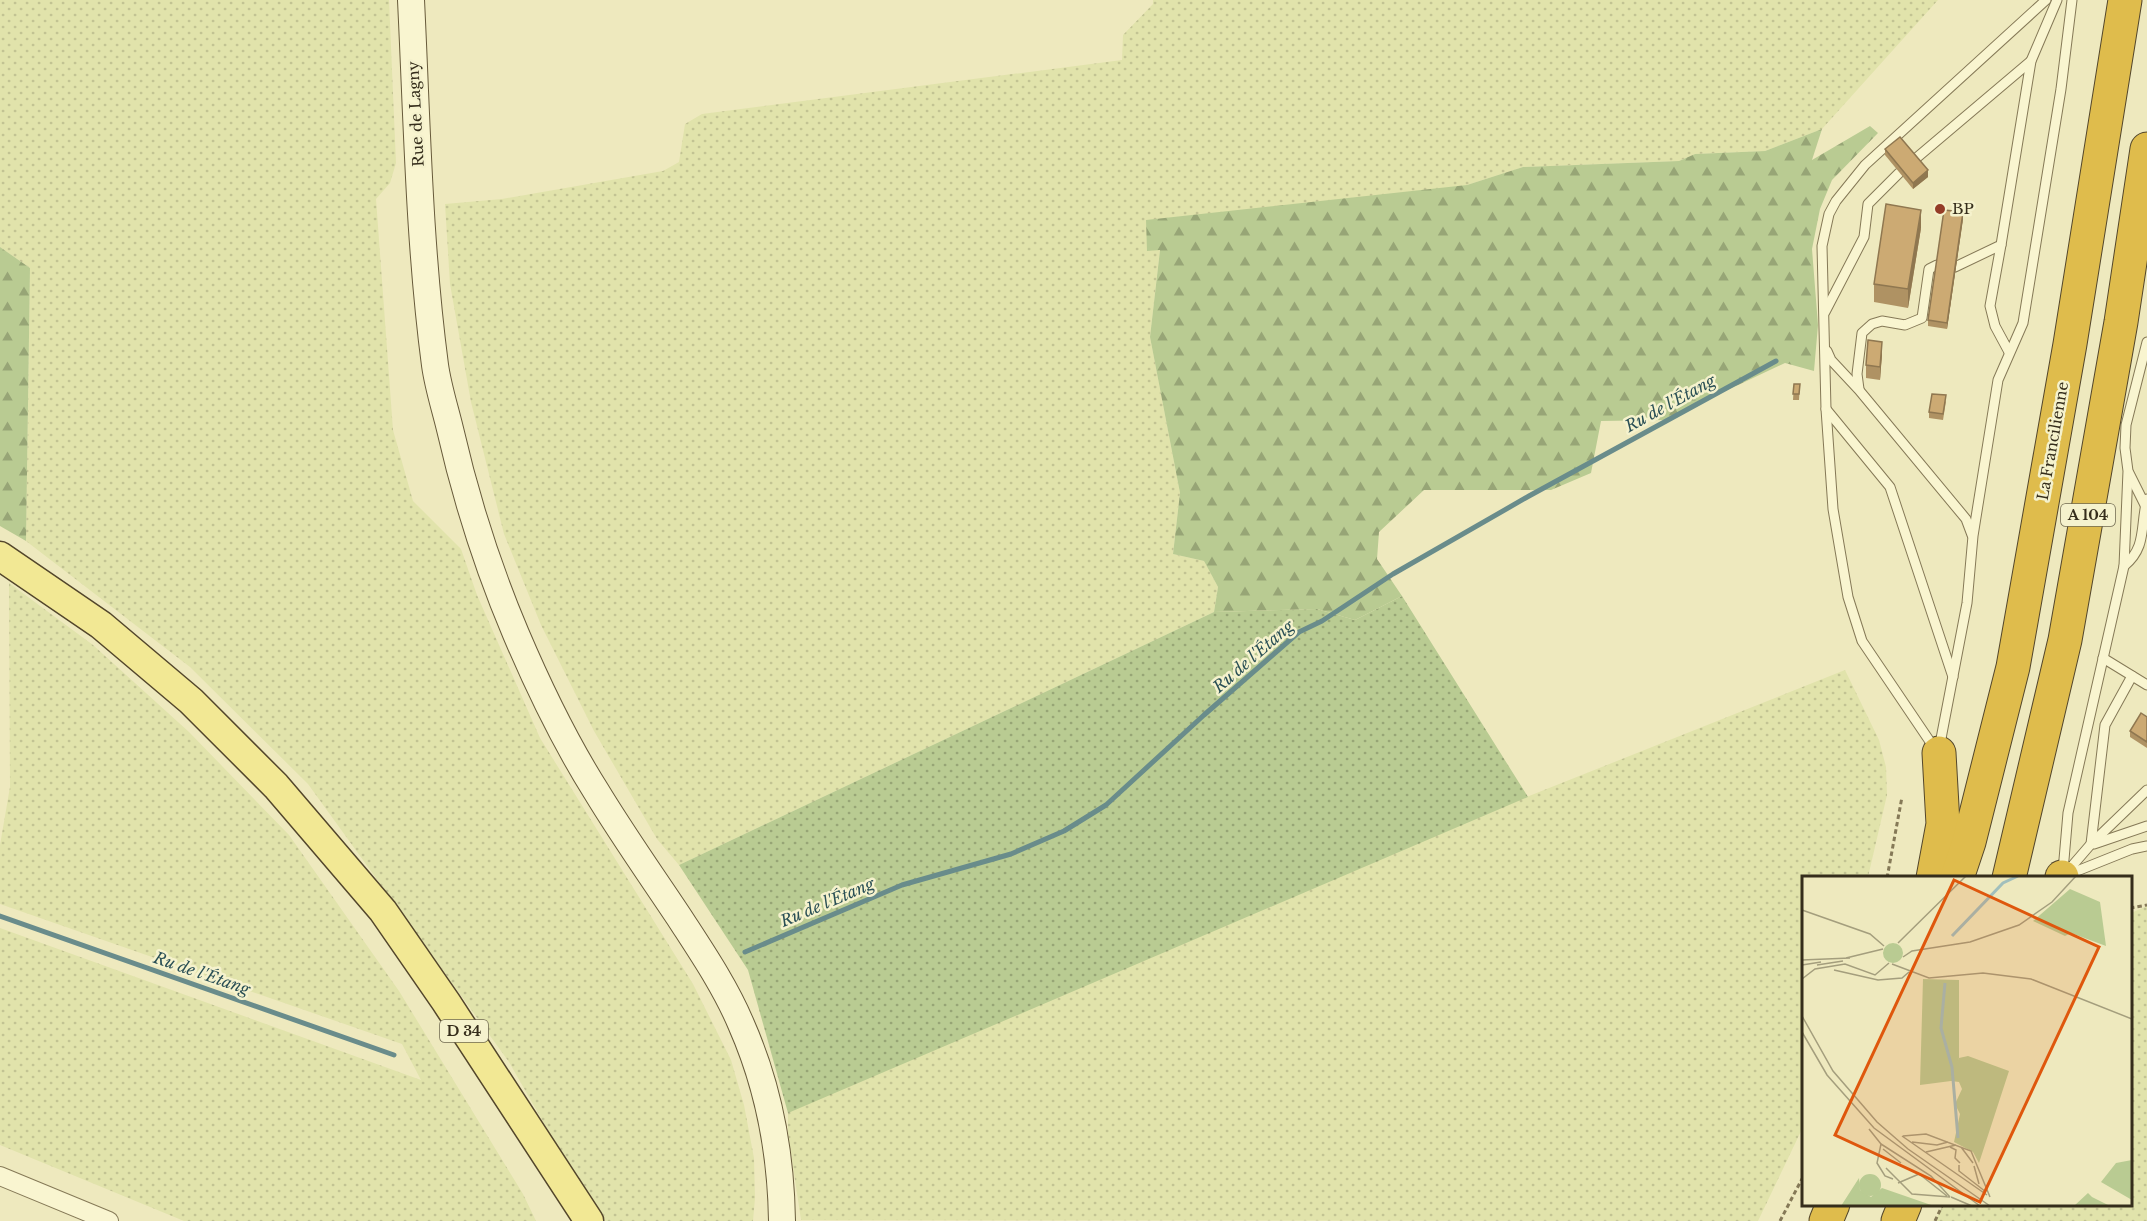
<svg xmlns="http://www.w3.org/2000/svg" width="2147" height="1221" font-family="'Libre Baskerville',serif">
	<defs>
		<pattern id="farmland-dots" width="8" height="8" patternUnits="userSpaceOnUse" patternTransform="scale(1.5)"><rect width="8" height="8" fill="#e1e3ab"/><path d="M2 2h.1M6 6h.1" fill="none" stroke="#c2c393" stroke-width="1.8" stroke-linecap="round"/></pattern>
		<pattern id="grass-dots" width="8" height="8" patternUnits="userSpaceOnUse" patternTransform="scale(1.5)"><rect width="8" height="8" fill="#b9cb92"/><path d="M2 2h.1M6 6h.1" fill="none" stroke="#97a576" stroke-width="1.8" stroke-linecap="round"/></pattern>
		<pattern id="forest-firs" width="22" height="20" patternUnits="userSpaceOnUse" patternTransform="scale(1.5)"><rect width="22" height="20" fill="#b9cb92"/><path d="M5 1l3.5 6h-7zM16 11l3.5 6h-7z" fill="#97a576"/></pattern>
	</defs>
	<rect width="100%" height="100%" fill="#eee9be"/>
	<g fill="url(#farmland-dots)">
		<polygon points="0,0 389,0 396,163 390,183 376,199 393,430 413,501 461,549 477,595 540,738 693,984 731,1060 744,1105 754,1158 755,1198 753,1221 605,1221 566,1162 509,1062 308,784 190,667 26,541 30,268 0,247"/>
		<polygon points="1153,0 1938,0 1822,129 1765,151 1695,154 1679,161 1523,167 1467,185 1147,251 1160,249 1150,337 1180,493 1173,554 1204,561 1218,587 1214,612 679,865 657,839 594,731 541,625 504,534 471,402 450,284 445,204 502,199 663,171 679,162 685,124 702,114 1122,60 1123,35 1153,4"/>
		<polygon points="9,583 93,645 189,732 289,835 399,991 523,1194 536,1221 184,1221 0,1145 0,928 421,1080 402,1044 0,904 0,845 10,787"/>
		<polygon points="1845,670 1879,740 1886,767 1887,795 1868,877 1804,878 1803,1127 1758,1221 801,1220 788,1133 788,1113 820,1079"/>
		<polygon points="2147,906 2147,1221 1935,1221 1943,1205 2130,1204 2131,913"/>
	</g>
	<polygon fill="url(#grass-dots)" points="1402,596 1528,797 788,1113 748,970 679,865 1214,612 1317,609 1355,620"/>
	<g fill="url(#forest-firs)">
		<polygon points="1870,126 1878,133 1832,180 1820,209 1812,249 1818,325 1814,371 1785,363 1664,420 1601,421 1591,473 1551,490 1424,490 1379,532 1377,559 1402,596 1355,620 1317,609 1214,612 1218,587 1204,561 1173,554 1180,493 1150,337 1160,250 1147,251 1146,220 1467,185 1523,167 1679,161 1695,154 1765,151 1822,129 1812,160"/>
		<polygon points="0,247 30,268 26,541 0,526"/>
	</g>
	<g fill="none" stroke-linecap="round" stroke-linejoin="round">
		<g stroke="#698c8b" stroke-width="5">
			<polyline points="0,916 394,1055"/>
			<polyline points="745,952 902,885 1011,854 1064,831 1106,805 1204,715 1299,632 1322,621 1393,574 1529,496 1776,361"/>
		</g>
		<g stroke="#857957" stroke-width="11">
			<g id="service">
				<polyline points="1914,160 2031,61"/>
				<polyline points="2001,245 1990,306 1995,326 2009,352"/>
				<polyline points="1955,267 2001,245 2031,61 2057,0"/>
				<polyline points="1825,312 1864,237 1868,204 1899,173"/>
				<polyline points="1827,351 1831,360 1859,390 1966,519 1972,535"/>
				<polyline points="1859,389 1857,374 1862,333 1872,324 1882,321 1905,325 1922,318 1929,269 1937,265"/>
				<polyline points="1826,409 1890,487 1953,677"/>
				<polyline points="2129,473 2146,507"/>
				<path d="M2124 566C2147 547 2140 527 2147 499"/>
				<polyline points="2103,658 2147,685"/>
				<polyline points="1935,749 1862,641 1848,597 1833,509 1826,409 1822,246 1829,214 1836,201 1865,165 2046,0"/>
				<polyline points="1939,749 1967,603 1973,536 1998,380 2023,323 2061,89 2072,0"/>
				<polyline points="2091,844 2105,725 2132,676"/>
				<polyline points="2094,844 2147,826"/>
				<polyline points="2063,871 2068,813 2124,566 2128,471 2125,448 2126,425 2147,342"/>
				<polyline points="2066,873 2091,844 2147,790"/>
				<polyline points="2067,875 2132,849 2147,846"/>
			</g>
		</g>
		<g stroke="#857957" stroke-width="20">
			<polyline id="minor" points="0,1176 109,1221"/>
		</g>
		<g stroke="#675a3a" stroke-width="28">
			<path id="secondary" d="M411 0C417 122 419 244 435 365 438 387 445 408 450 429 466 499 488 568 516 634 539 688 565 742 596 791 622 834 651 875 679 917 701 951 725 986 741 1024 768 1085 781 1154 782 1221"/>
		</g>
		<g stroke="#53462b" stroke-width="31">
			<polyline id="primary" points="0,556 101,625 191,701 276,786 383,911 446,1002 589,1221"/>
		</g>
		<g stroke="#53462b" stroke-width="35">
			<g id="motorway">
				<polyline points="1933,878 1943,824 1939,753"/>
				<polyline points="1957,878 1969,842 2013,667 2070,344 2125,0"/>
				<polyline points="2009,878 2065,640 2121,322 2147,149"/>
				<polyline points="2062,878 2062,877"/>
				<polyline points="1826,1221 1833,1204"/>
				<polyline points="1898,1221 1905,1204"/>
			</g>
		</g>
		<g stroke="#857957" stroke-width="3" stroke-dasharray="4.5 3" stroke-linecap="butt">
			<polyline points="1887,878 1902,797"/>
			<polyline points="2130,908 2147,905"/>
			<polyline points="1780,1221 1804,1175"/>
			<polyline points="1935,1221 1943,1204"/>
		</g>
		<use href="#service" stroke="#f9f5d0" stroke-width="9"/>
		<use href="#minor" stroke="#f9f5d0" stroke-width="18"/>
		<use href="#secondary" stroke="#f9f5d0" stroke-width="26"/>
		<use href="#primary" stroke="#f2e894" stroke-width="28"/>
		<use href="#motorway" stroke="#dfbc4c" stroke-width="33"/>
	</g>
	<g fill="#af9263">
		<polygon points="1885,149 1928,177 1913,189 1885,155"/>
		<polygon points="1963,219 1947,329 1928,326 1928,320"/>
		<polygon points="1921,228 1908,308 1874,302 1874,284"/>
		<polygon points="1882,354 1880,380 1866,378 1866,365"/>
		<polygon points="1794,384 1800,384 1799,400 1793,400"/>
		<polygon points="1946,401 1943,420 1929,418 1929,412"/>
		<polygon points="2147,717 2147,748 2130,737 2130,731"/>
	</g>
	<g fill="#8f7750">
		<polygon points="1928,170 1928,177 1913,189 1913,183"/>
		<polygon points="1921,210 1921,228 1908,308 1908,289"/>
		<polygon points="1963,212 1963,219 1947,329 1947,323"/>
		<polygon points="1882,342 1882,354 1880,380 1880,367"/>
	</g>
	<g fill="#ccaa73" stroke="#8f7750" stroke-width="1.5">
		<polygon points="1900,137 1928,170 1913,183 1885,149"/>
		<polygon points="1886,204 1921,210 1908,289 1874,284"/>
		<polygon points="1944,210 1963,212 1947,323 1928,320"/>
		<polygon points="1868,340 1882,342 1880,367 1866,365"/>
		<polygon points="1794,384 1800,384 1799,394 1793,394"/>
		<polygon points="1932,394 1946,395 1943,414 1929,412"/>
		<polygon points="2141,713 2147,717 2147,742 2130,731"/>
	</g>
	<circle fill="#943c27" stroke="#f5f2cd" stroke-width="2" cx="1940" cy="209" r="6"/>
	<g text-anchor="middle" stroke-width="5" stroke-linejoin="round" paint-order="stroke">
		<g fill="#f5f2cd" stroke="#6f6850" stroke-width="1.5">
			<rect x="2061" y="504" width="54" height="22" rx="4.5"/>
			<rect x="440" y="1020" width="48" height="22" rx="4.5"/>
		</g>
		<g font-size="14" font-weight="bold" fill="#352d1b">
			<text x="2088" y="520">A 104</text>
			<text x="464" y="1036">D 34</text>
		</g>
		<g font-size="15" fill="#352d1b" stroke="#f5f2cd">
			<text transform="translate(416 114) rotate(-93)" y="5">Rue de Lagny</text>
			<text transform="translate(2053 441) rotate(-80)" y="5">La Francilienne</text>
		</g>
		<g font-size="15" fill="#352d1b" stroke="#f5f2cd" text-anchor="start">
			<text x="1952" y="214">BP</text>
		</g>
		<g font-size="16" font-style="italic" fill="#2a4f55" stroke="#f5f2cd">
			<text transform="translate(1670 403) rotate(-29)" y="6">Ru de l'Étang</text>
			<text transform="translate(1253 656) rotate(-41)" y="6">Ru de l'Étang</text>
			<text transform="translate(827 902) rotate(-23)" y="6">Ru de l'Étang</text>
			<text transform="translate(202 973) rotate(19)" y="6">Ru de l'Étang</text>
		</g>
	</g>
	<g transform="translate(1802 876)">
		<rect width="330" height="330" fill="#eee9be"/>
		<path d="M81 77a10 10 0 1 1 20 0a10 10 0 1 1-20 0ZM121 103 157 104V182L149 205 118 209ZM57 302 58 314 69 321 80 312 132 330H39Z" fill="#b9cb92"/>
		<path d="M268 13 298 26 304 70 269 57 263 60 231 45ZM166 180 207 195 177 287 171 276 152 266 158 238 153 228 160 213 157 206 149 205 148 198 157 182ZM330 284V324L299 306 314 287ZM57 309a11 11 0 1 1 22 0a11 11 0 1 1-22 0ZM286 317 290 321 308 330H272Z" fill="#b9cb92"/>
		<path fill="none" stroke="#a1bfbc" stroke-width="3" d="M150 60 201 7 216 0M143 107 139 152 150 191 156 262"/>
		<path fill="none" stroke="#a49e7d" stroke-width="1.5" d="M0 34 68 58 82 70M96 67 164 0M101 81 110 75 168 66 217 49 250 26 274 0M44 82 81 73M0 84 48 82M90 88 127 102 181 97 229 103 330 143M0 89 19 86M15 89 41 85M32 94 76 104 100 102 107 96M0 103 13 93 43 88 73 99 87 87M0 140 31 195 75 246 106 273 188 330M0 156 25 199 72 252 178 330M67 253 79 268M100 260 185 319M101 260 124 258 169 275 188 321M110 266 135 269 146 266M79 268 129 300 148 321M79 268 75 287 83 300 91 303M148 271 154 274 153 282 158 287M159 271 171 287M81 273 99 287M124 276 154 269M157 289V295L184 316M172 290 177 308M84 292 110 318 148 321M116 297 145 320M96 307 117 298M149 321 170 330"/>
		<path fill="#df570d" fill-opacity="0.15" stroke="#df570d" stroke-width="3" d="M152 4 297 71 178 326 33 259Z"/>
		<rect width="330" height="330" fill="none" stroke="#352d1b" stroke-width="3"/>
	</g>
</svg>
